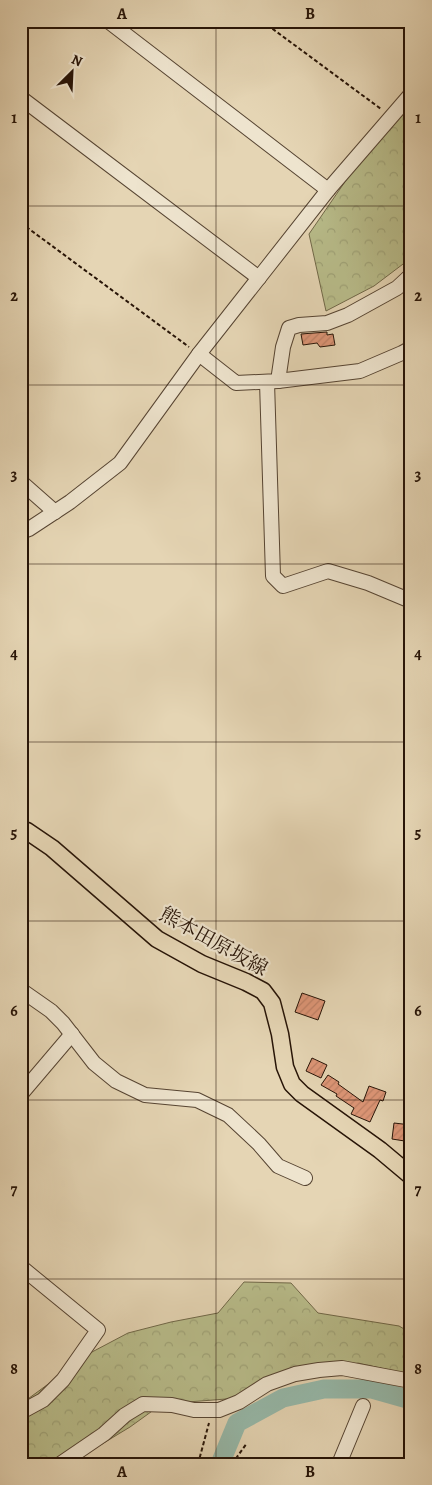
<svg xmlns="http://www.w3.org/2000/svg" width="432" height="1485" font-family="Alegreya,'Noto Serif JP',serif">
	<defs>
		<pattern id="forest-crowns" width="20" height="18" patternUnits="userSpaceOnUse" patternTransform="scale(1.25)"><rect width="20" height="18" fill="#b8bc8a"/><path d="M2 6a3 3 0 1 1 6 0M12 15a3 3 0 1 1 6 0" fill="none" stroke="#9ea176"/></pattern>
		<pattern id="building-hatch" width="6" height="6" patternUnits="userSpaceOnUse" patternTransform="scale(1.25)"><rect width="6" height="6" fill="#de9677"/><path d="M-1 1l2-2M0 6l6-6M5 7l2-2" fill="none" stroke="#be8065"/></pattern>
	</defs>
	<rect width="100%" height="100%" fill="#e5d5b4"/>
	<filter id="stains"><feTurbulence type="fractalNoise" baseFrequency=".004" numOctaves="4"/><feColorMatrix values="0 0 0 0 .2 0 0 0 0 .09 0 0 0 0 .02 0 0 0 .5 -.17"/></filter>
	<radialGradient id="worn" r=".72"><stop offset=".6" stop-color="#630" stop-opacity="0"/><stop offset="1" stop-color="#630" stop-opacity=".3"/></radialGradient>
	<g fill="url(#forest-crowns)" stroke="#706848">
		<polygon points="411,95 411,258 374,286 326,311 309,234 351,173"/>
		<polygon points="244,1282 291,1283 318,1313 399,1326 411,1333 411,1375 358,1363 271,1384 239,1398 162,1404 130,1427 69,1464 21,1464 21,1404 92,1352 128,1333 171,1322 218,1313"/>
	</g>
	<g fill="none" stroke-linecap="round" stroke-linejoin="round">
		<polyline stroke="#96b9aa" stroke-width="19" points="220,1464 237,1423 283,1398 324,1389 372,1389 411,1400"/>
	</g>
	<g fill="url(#building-hatch)" stroke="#271407">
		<polygon points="327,332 327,335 333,334 335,345 320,347 317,343 303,345 301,334"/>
		<polygon points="302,993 325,1001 318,1020 295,1012"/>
		<polygon points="312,1058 327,1065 321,1078 306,1071"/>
		<polygon points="328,1075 339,1082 338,1084 363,1102 369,1086 386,1092 383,1101 380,1100 370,1122 351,1114 354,1108 336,1096 337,1094 321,1085"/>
		<polygon points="394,1123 411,1125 411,1142 392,1139"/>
	</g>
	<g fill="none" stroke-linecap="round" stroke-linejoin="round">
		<g stroke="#564432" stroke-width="16">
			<g id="minor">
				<polyline points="21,98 259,278"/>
				<polyline points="328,190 411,94"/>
				<polyline points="199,354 236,383 278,381 283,347 289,328 299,325 327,323 348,315 397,288 411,275"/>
				<polyline points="278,381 360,371 402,353 411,348"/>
				<polyline points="267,382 273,576 283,586 328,571 368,583 411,601"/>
				<polyline points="21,482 55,512"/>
				<polyline points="21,532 29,529 70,502 120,463 199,354 328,190 108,21"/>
				<polyline points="21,990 51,1011 63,1023 94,1063 116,1081 145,1095 197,1100 228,1115 259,1144 278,1166 305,1178"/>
				<polyline points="21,1094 72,1034"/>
				<polyline points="21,1267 98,1330 63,1380 43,1400 21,1412"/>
				<polyline points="60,1464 104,1434 125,1415 143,1404 172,1405 194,1410 219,1410 239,1402 267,1384 295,1374 319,1370 342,1368 411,1381"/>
				<polyline points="339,1464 363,1406"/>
			</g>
		</g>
		<g stroke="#271407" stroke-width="19">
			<polyline id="major" points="21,829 27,831 52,848 157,939 202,964 246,982 263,991 272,1003 280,1034 285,1067 292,1084 302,1094 380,1150 411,1176"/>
		</g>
		<g stroke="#271407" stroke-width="2" stroke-dasharray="4 2.5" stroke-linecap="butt">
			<polyline points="262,21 381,109"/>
			<polyline points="21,223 189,347"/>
			<polyline points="198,1464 209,1423"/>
			<polyline points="232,1464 247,1443"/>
		</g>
		<use href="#minor" stroke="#eee4ce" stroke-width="14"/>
		<use href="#major" stroke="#e5d5b4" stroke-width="16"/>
	</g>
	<path fill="none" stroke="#271407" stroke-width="1" stroke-opacity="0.55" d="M216 21V1464M21 206H411M21 385H411M21 564H411M21 742H411M21 921H411M21 1100H411M21 1279H411"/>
	<g text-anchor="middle" stroke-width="4.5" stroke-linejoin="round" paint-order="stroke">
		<g font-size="20" fill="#271407" stroke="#eee4ce">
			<text transform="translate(214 941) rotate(29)" y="7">熊本田原坂線</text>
		</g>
	</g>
	<rect width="432" height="1485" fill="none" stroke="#e5d5b4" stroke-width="55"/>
	<g transform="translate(72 72) rotate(24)" stroke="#eee4ce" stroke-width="4" paint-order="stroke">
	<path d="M0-4L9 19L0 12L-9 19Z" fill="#271407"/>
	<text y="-8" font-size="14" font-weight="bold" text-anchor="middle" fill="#271407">N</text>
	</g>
	<rect x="28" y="28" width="376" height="1430" fill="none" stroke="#271407" stroke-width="2"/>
	<g font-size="16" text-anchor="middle" font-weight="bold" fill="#271407">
		<text x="122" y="19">A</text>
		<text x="310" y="19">B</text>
		<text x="14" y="123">1</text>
		<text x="418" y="123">1</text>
		<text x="14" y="301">2</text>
		<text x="418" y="301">2</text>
		<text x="14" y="480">3</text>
		<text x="418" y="480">3</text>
		<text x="14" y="659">4</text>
		<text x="418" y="659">4</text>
		<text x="14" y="838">5</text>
		<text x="418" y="838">5</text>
		<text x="14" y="1016">6</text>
		<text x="418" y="1016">6</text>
		<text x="14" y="1195">7</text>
		<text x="418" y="1195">7</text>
		<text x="14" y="1374">8</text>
		<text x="418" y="1374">8</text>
		<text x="122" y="1477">A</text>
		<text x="310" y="1477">B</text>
	</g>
	<rect width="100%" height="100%" filter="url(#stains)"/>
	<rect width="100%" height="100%" fill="url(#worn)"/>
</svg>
